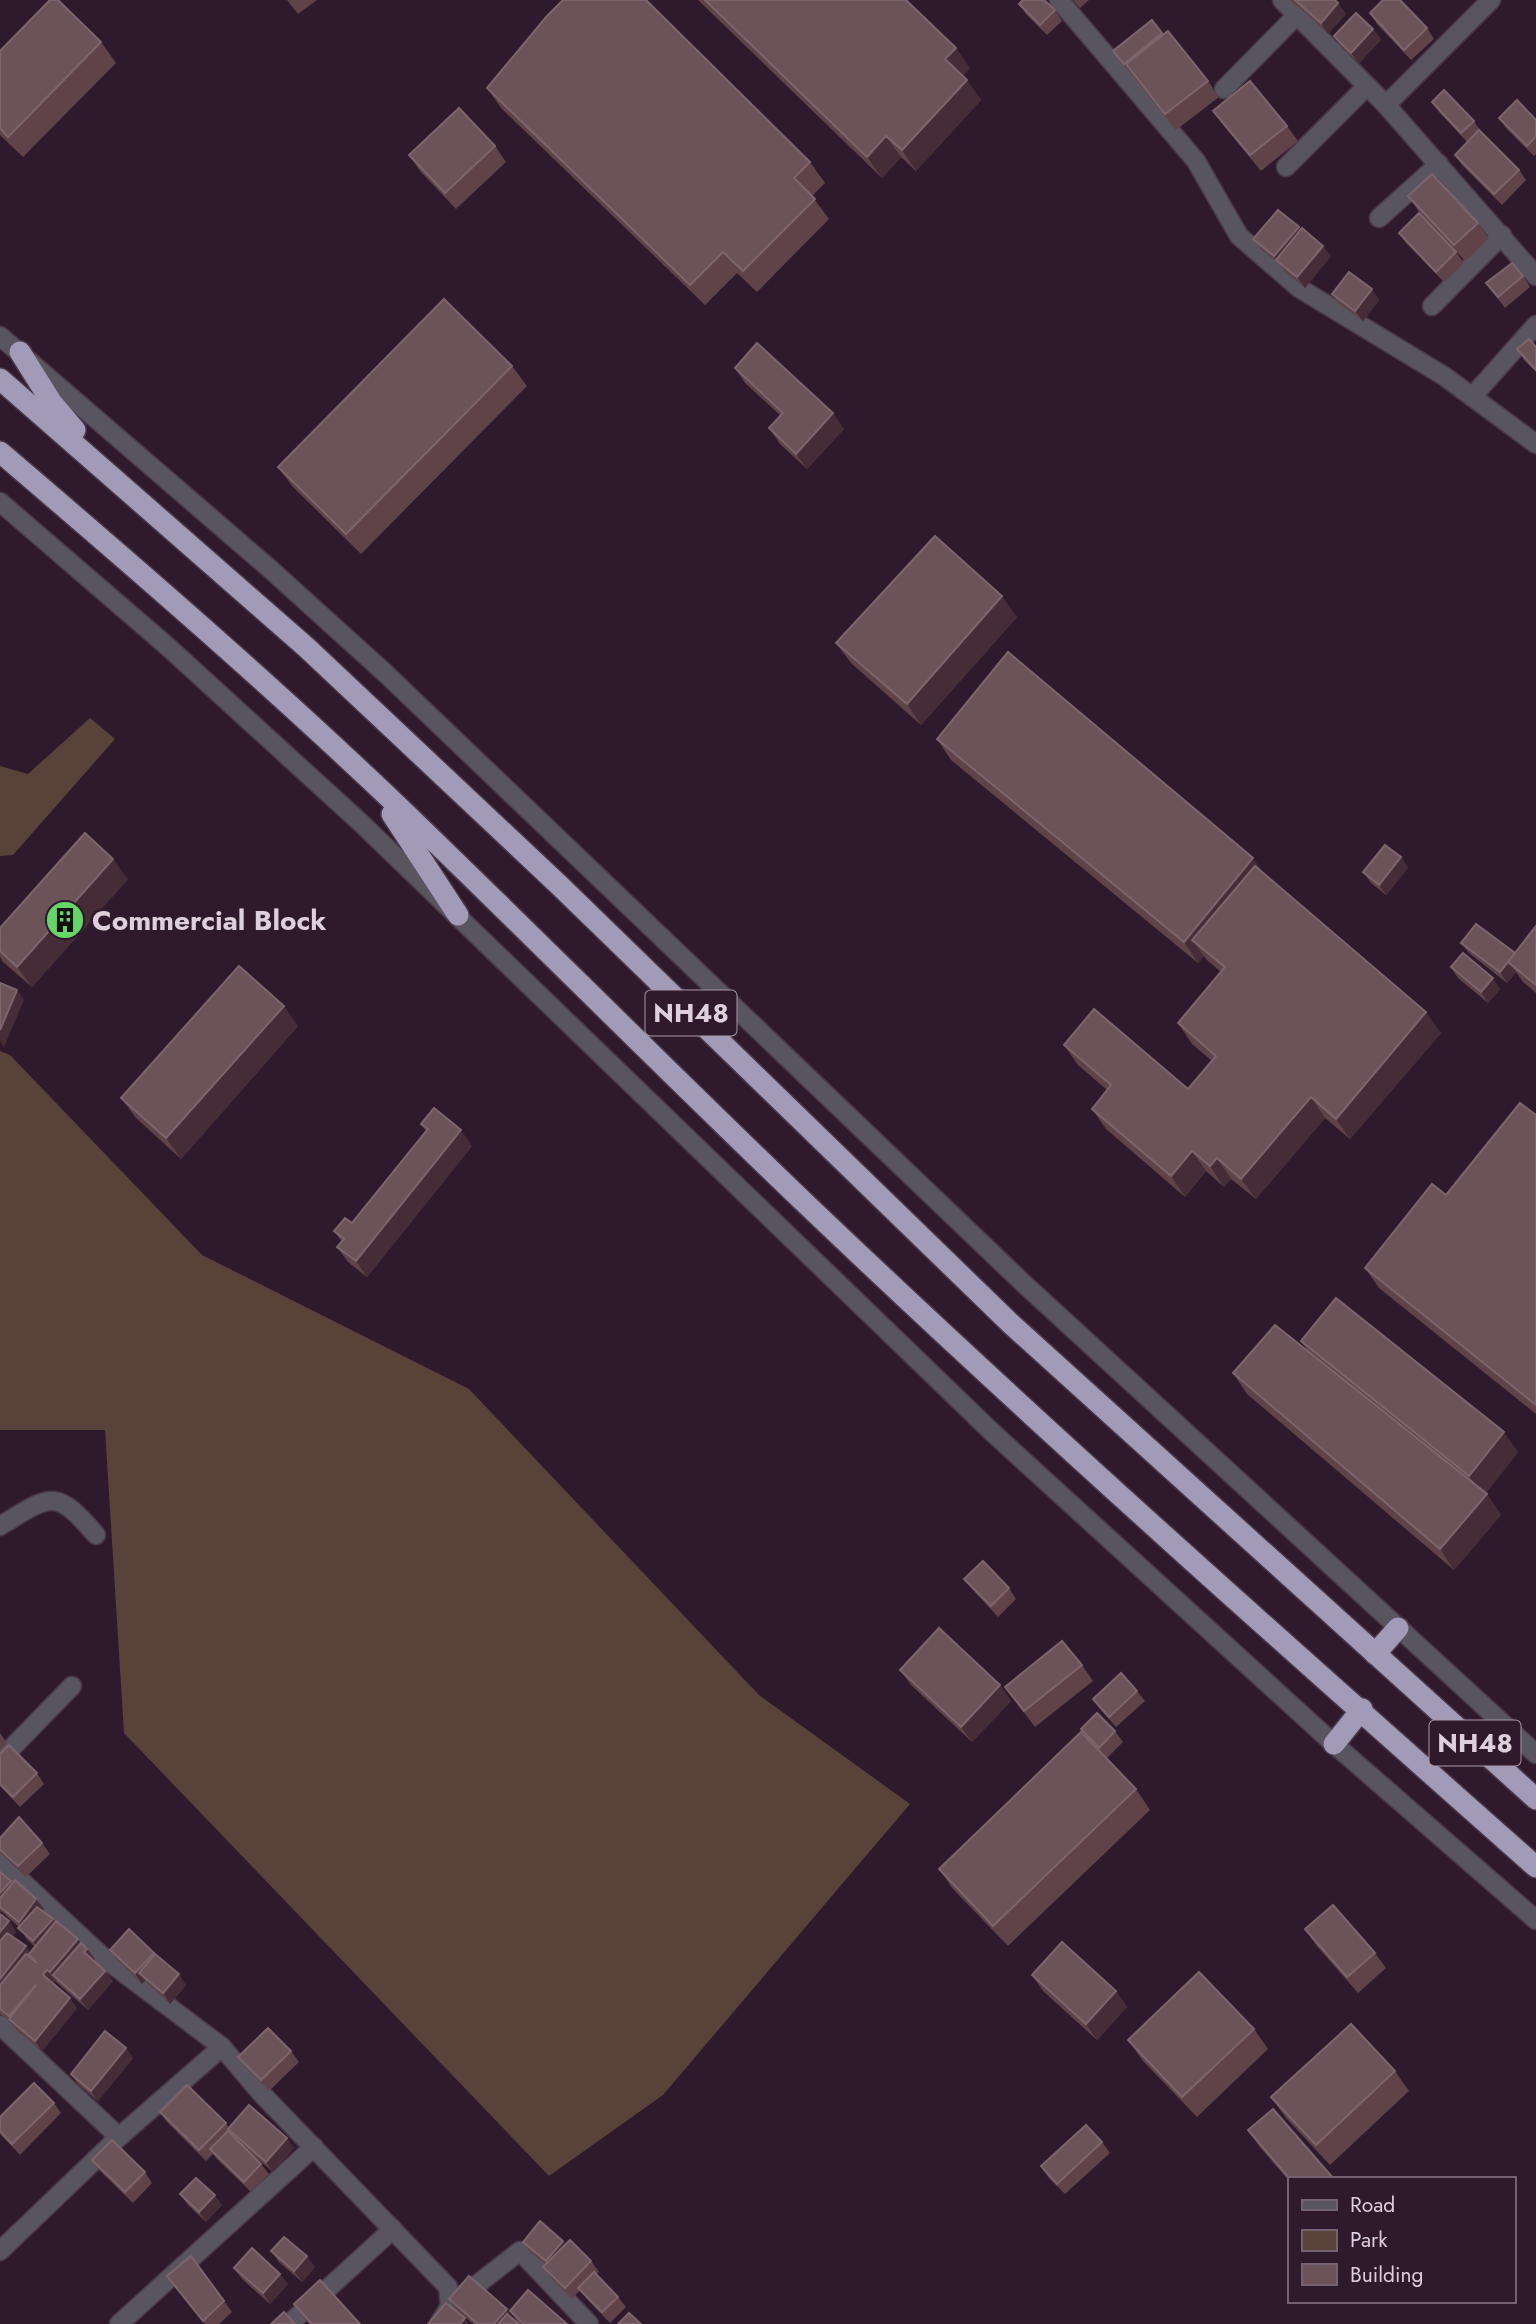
<svg xmlns="http://www.w3.org/2000/svg" width="1536" height="2324" font-family="Jost,sans-serif">
	<rect width="100%" height="100%" fill="#2e1a2c"/>
	<g fill="#59423a">
		<polygon points="90,718 115,739 13,855 0,856 0,766 28,774"/>
		<polygon points="0,1051 10,1055 202,1255 469,1389 759,1695 910,1804 663,2095 549,2176 124,1733 105,1430 0,1430"/>
	</g>
	<g fill="none" stroke-linecap="round" stroke-linejoin="round">
		<g stroke="#4a3748" stroke-width="21">
			<g id="minor">
				<polyline points="1059,0 1196,161 1239,236 1299,288 1444,376 1536,444"/>
				<polyline points="1282,0 1386,105 1536,276"/>
				<polyline points="1224,89 1297,15"/>
				<polyline points="1386,105 1491,0"/>
				<polyline points="1286,167 1367,86"/>
				<polyline points="1379,218 1439,164"/>
				<polyline points="1432,306 1502,235"/>
				<polyline points="0,336 269,568 384,672 1021,1281 1536,1754"/>
				<polyline points="1472,397 1536,325"/>
				<polyline points="0,502 167,646 361,823 993,1433 1334,1744 1536,1920"/>
				<path d="M0 1526C51 1495 55 1487 96 1535"/>
				<polyline points="0,1760 72,1686"/>
				<polyline points="0,1861 104,1958 222,2047 260,2092 448,2287 450,2306 439,2324"/>
				<polyline points="0,2025 119,2137 0,2251"/>
				<polyline points="119,2137 222,2047"/>
				<polyline points="461,2297 520,2251 589,2324"/>
				<polyline points="119,2324 314,2147"/>
				<polyline points="289,2324 393,2229"/>
			</g>
		</g>
		<g stroke="#4a3748" stroke-width="24">
			<g id="highway">
				<polyline points="20,352 52,403 75,430"/>
				<polyline points="0,379 306,647 559,885 1010,1323 1536,1799"/>
				<path d="M0 452C136 568 271 685 400 808 536 939 669 1073 806 1204 1044 1431 1290 1649 1536 1867"/>
				<polyline points="392,814 458,915"/>
				<polyline points="1375,1654 1398,1628"/>
				<polyline points="1334,1744 1362,1709"/>
			</g>
		</g>
		<use href="#minor" stroke="#585560" stroke-width="18"/>
		<use href="#highway" stroke="#a29bb8" stroke-width="21"/>
	</g>
	<g fill="#5f4349">
		<polygon points="287,0 317,0 298,14"/>
		<polygon points="698,0 906,0 970,68 963,76 981,100 916,171 901,157 882,178"/>
		<polygon points="1073,0 1089,0 1080,8"/>
		<polygon points="1289,0 1335,0 1346,14 1328,34 1298,6 1297,7"/>
		<polygon points="1019,4 1055,10 1062,21 1047,35 1026,14"/>
		<polygon points="1370,13 1427,28 1434,39 1411,60 1377,24"/>
		<polygon points="1152,20 1163,35 1208,81 1219,97 1176,130 1113,51"/>
		<polygon points="1373,29 1381,40 1359,63 1341,47 1334,36"/>
		<polygon points="101,42 116,63 23,157 0,135 0,51"/>
		<polygon points="487,88 810,162 825,183 812,196 829,219 757,292 737,273 705,305 501,108"/>
		<polygon points="1432,102 1474,121 1481,132 1519,170 1526,180 1502,205 1462,165 1455,155 1467,142 1439,112"/>
		<polygon points="1213,111 1287,126 1298,141 1261,171 1224,126"/>
		<polygon points="1499,118 1536,120 1536,154 1534,156 1506,128"/>
		<polygon points="495,146 506,162 456,209 420,171 409,155"/>
		<polygon points="1408,196 1478,223 1489,238 1465,261 1419,212"/>
		<polygon points="1299,227 1331,256 1305,288 1284,271 1280,265 1261,249 1253,239"/>
		<polygon points="1399,233 1456,252 1464,263 1444,282 1406,243"/>
		<polygon points="1523,276 1530,287 1505,308 1486,283"/>
		<polygon points="1332,294 1379,300 1363,321 1339,304"/>
		<polygon points="1536,347 1536,372 1524,360 1517,349"/>
		<polygon points="512,366 527,386 361,554 293,487 278,467"/>
		<polygon points="735,368 844,429 807,469 780,444 769,428 781,416 745,383"/>
		<polygon points="1017,617 921,725 851,663 836,643"/>
		<polygon points="937,739 1265,875 1441,1033 1350,1139 1325,1118 1256,1199 1231,1179 1224,1187 1206,1171 1185,1197 1106,1129 1092,1109 1107,1090 1078,1065 1064,1045 1188,1089 1212,1061 1192,1044 1178,1023 1221,972 1207,960 1204,956 1198,963 951,760"/>
		<polygon points="1401,857 1408,868 1386,895 1371,883 1363,872"/>
		<polygon points="128,879 32,987 3,962 0,957 0,928"/>
		<polygon points="1536,926 1536,993 1523,982 1516,972 1507,983 1469,953 1461,943 1515,954"/>
		<polygon points="1451,967 1500,989 1488,1003 1458,978"/>
		<polygon points="298,1026 181,1159 136,1118 121,1098"/>
		<polygon points="1536,1115 1536,1414 1379,1288 1365,1268"/>
		<polygon points="421,1124 472,1146 367,1277 348,1262 337,1247 342,1242 334,1231 352,1223 426,1131"/>
		<polygon points="1301,1341 1518,1452 1486,1493 1501,1515 1454,1570 1247,1394 1233,1373 1308,1351"/>
		<polygon points="964,1579 1009,1588 1016,1599 998,1617 972,1589"/>
		<polygon points="1082,1665 1093,1681 1035,1727 1005,1687"/>
		<polygon points="900,1670 1000,1685 1011,1701 972,1742 911,1685"/>
		<polygon points="1137,1691 1145,1701 1116,1727 1100,1709 1093,1699"/>
		<polygon points="1081,1729 1115,1731 1123,1742 1107,1758 1136,1789 1150,1810 1008,1946 953,1889 939,1869 1088,1739"/>
		<polygon points="0,1733 7,1743 0,1750"/>
		<polygon points="0,1754 37,1773 44,1784 20,1807 0,1786"/>
		<polygon points="0,1838 42,1843 50,1854 26,1877 0,1853"/>
		<polygon points="0,1872 12,1884 36,1899 44,1909 43,1911 53,1919 56,1922 78,1939 80,1944 87,1949 95,1959 94,1961 105,1971 113,1981 88,2010 55,1981 53,1983 77,2008 42,2051 16,2030 12,2023 0,2014 0,1914 9,1921 16,1932 12,1937 30,1952 35,1947 26,1938 19,1927 1,1911 0,1912"/>
		<polygon points="1305,1929 1375,1953 1386,1968 1358,1993 1316,1945"/>
		<polygon points="110,1950 154,1953 186,1985 170,2004 145,1981 142,1984 117,1960"/>
		<polygon points="1032,1975 1116,1991 1127,2007 1097,2040 1043,1991"/>
		<polygon points="1254,2029 1268,2049 1197,2117 1143,2061 1128,2040"/>
		<polygon points="126,2048 133,2058 98,2101 78,2084 71,2074"/>
		<polygon points="291,2051 299,2062 269,2091 246,2067 238,2057"/>
		<polygon points="1395,2071 1409,2091 1330,2165 1286,2118 1271,2097"/>
		<polygon points="54,2103 61,2113 20,2155 0,2134 0,2117"/>
		<polygon points="160,2112 226,2123 229,2128 294,2148 273,2172 241,2144 261,2164 269,2174 251,2192 218,2160 213,2154 206,2161 167,2122"/>
		<polygon points="1248,2130 1334,2179 1289,2179 1289,2181 1259,2146"/>
		<polygon points="1102,2142 1110,2153 1065,2194 1048,2177 1041,2166"/>
		<polygon points="92,2160 145,2172 152,2183 133,2203 100,2171"/>
		<polygon points="180,2194 222,2205 206,2222 188,2205"/>
		<polygon points="523,2242 566,2244 591,2261 599,2272 596,2274 618,2297 626,2307 610,2323 586,2298 580,2290 572,2299 551,2278 543,2267 546,2265 530,2252"/>
		<polygon points="271,2251 315,2267 302,2282 279,2262"/>
		<polygon points="191,2256 232,2312 219,2324 205,2324 167,2276"/>
		<polygon points="234,2268 288,2284 270,2304 242,2279"/>
		<polygon points="449,2299 514,2320 519,2324 473,2324 456,2309"/>
		<polygon points="294,2304 360,2324 309,2324"/>
		<polygon points="510,2311 567,2324 519,2324"/>
	</g>
	<g fill="#452c37">
		<polygon points="1338,3 1346,14 1328,34 1321,23"/>
		<polygon points="1373,29 1381,40 1359,63 1351,53"/>
		<polygon points="956,48 970,68 959,80 945,59"/>
		<polygon points="967,80 981,100 916,171 902,150"/>
		<polygon points="886,136 901,157 882,178 867,157"/>
		<polygon points="1299,227 1307,238 1278,262 1274,256"/>
		<polygon points="1323,246 1331,256 1305,288 1297,277"/>
		<polygon points="1372,289 1379,300 1363,321 1355,311"/>
		<polygon points="833,413 844,429 807,469 796,454"/>
		<polygon points="1002,596 1017,617 921,725 907,704"/>
		<polygon points="1401,857 1408,868 1386,895 1379,885"/>
		<polygon points="1253,858 1268,879 1192,940 1204,956 1198,963 1184,942"/>
		<polygon points="113,859 128,879 32,987 17,967"/>
		<polygon points="1515,953 1508,962 1516,972 1507,983 1500,972"/>
		<polygon points="1493,978 1500,989 1488,1003 1481,992"/>
		<polygon points="17,990 24,1000 4,1047 0,1041 0,1030"/>
		<polygon points="284,1006 298,1026 181,1159 166,1138"/>
		<polygon points="1426,1012 1441,1033 1350,1139 1336,1119"/>
		<polygon points="1311,1097 1325,1118 1256,1199 1241,1179"/>
		<polygon points="461,1130 472,1146 367,1277 356,1261"/>
		<polygon points="1192,1151 1206,1171 1185,1197 1171,1176"/>
		<polygon points="1217,1158 1231,1179 1224,1187 1210,1166"/>
		<polygon points="1504,1432 1518,1452 1484,1496 1469,1476"/>
		<polygon points="1487,1494 1501,1515 1454,1570 1440,1549"/>
		<polygon points="1000,1685 1011,1701 972,1742 961,1727"/>
		<polygon points="11,1881 18,1892 0,1907 0,1893"/>
		<polygon points="36,1899 44,1909 26,1933 19,1922"/>
		<polygon points="53,1919 61,1929 40,1951 33,1941"/>
		<polygon points="9,1921 16,1932 0,1952 0,1932"/>
		<polygon points="78,1939 85,1950 53,1975 57,1983 50,1972"/>
		<polygon points="26,1946 33,1957 0,1993 0,1979"/>
		<polygon points="87,1949 95,1959 91,1963 84,1952"/>
		<polygon points="154,1953 162,1963 139,1973 145,1981 142,1984 135,1973"/>
		<polygon points="47,1970 55,1981 50,1986 43,1975"/>
		<polygon points="105,1971 113,1981 88,2010 80,1999"/>
		<polygon points="179,1974 186,1985 170,2004 163,1993"/>
		<polygon points="1116,1991 1127,2007 1097,2040 1086,2024"/>
		<polygon points="70,1998 77,2008 42,2051 35,2041"/>
		<polygon points="126,2048 133,2058 98,2101 91,2091"/>
		<polygon points="287,2138 294,2148 273,2172 266,2162"/>
		<polygon points="215,2195 222,2205 206,2222 199,2212"/>
		<polygon points="563,2241 571,2251 553,2271 546,2261"/>
		<polygon points="307,2256 315,2267 302,2282 294,2271"/>
		<polygon points="280,2274 288,2284 270,2304 263,2293"/>
		<polygon points="507,2309 514,2320 511,2324 494,2324"/>
		<polygon points="465,2318 469,2324 460,2324"/>
	</g>
	<g fill="#6c5259" stroke="#7e656d" stroke-width="2">
		<polygon points="50,0 58,0 101,42 8,137 0,128 0,51"/>
		<polygon points="563,0 646,0 810,162 794,178 815,199 743,271 723,252 690,285 487,88 547,16"/>
		<polygon points="705,0 906,0 956,48 945,59 967,80 902,150 886,136 867,157"/>
		<polygon points="1023,0 1044,0 1055,10 1040,25 1019,4"/>
		<polygon points="1295,0 1335,0 1338,3 1321,23"/>
		<polygon points="1383,0 1400,0 1427,28 1404,50 1370,13"/>
		<polygon points="1356,13 1373,29 1351,53 1334,36"/>
		<polygon points="1152,20 1162,33 1124,64 1113,51"/>
		<polygon points="1168,31 1208,81 1165,114 1126,64"/>
		<polygon points="1250,81 1287,126 1250,155 1213,111"/>
		<polygon points="1444,90 1474,121 1461,133 1432,102"/>
		<polygon points="1517,100 1536,120 1536,136 1527,146 1499,118"/>
		<polygon points="459,108 495,146 445,193 409,155"/>
		<polygon points="1479,130 1519,170 1494,194 1455,155"/>
		<polygon points="1432,174 1478,223 1454,245 1408,196"/>
		<polygon points="1278,210 1299,227 1274,256 1253,239"/>
		<polygon points="1419,213 1456,252 1436,272 1399,233"/>
		<polygon points="1302,228 1323,246 1297,277 1276,260"/>
		<polygon points="1512,263 1523,276 1498,297 1486,283"/>
		<polygon points="1349,272 1372,289 1355,311 1332,294"/>
		<polygon points="444,299 512,366 346,534 278,467"/>
		<polygon points="1529,339 1536,347 1536,370 1517,349"/>
		<polygon points="757,343 833,413 796,454 769,428 783,413 735,368"/>
		<polygon points="935,536 1002,596 907,704 836,643"/>
		<polygon points="1008,652 1253,858 1184,942 937,739"/>
		<polygon points="85,833 113,859 17,967 0,951 0,928"/>
		<polygon points="1385,845 1401,857 1379,885 1363,872"/>
		<polygon points="1255,866 1426,1012 1336,1119 1311,1097 1241,1179 1217,1158 1210,1166 1192,1151 1171,1176 1092,1109 1111,1085 1064,1045 1094,1009 1188,1089 1216,1056 1178,1023 1225,967 1192,940"/>
		<polygon points="1476,924 1515,953 1500,972 1461,943"/>
		<polygon points="1536,926 1536,985 1508,962"/>
		<polygon points="1463,953 1493,978 1481,992 1451,967"/>
		<polygon points="239,966 284,1006 166,1138 121,1098"/>
		<polygon points="0,983 17,990 0,1030"/>
		<polygon points="1520,1103 1536,1115 1536,1405 1365,1268 1432,1184 1446,1195"/>
		<polygon points="434,1108 461,1130 356,1261 337,1247 344,1239 334,1231 345,1218 352,1223 428,1129 421,1124"/>
		<polygon points="1336,1298 1504,1432 1469,1476 1301,1341"/>
		<polygon points="1275,1325 1487,1494 1440,1549 1233,1373"/>
		<polygon points="983,1561 1009,1588 991,1606 964,1579"/>
		<polygon points="939,1628 1000,1685 961,1727 900,1670"/>
		<polygon points="1062,1641 1082,1665 1024,1711 1005,1687"/>
		<polygon points="1121,1673 1137,1691 1109,1717 1093,1699"/>
		<polygon points="1097,1713 1115,1731 1099,1748 1081,1729"/>
		<polygon points="1081,1732 1136,1789 993,1926 939,1869"/>
		<polygon points="9,1745 37,1773 13,1797 0,1784 0,1754"/>
		<polygon points="19,1817 42,1843 18,1866 0,1850 0,1838"/>
		<polygon points="0,1872 11,1881 0,1893"/>
		<polygon points="15,1880 36,1899 19,1922 0,1907 0,1898"/>
		<polygon points="1333,1905 1375,1953 1347,1977 1305,1929"/>
		<polygon points="37,1907 53,1919 33,1941 18,1928"/>
		<polygon points="0,1914 9,1921 0,1932"/>
		<polygon points="56,1921 78,1939 50,1972 47,1970 43,1975 70,1998 35,2041 9,2019 36,1985 9,2016 0,2009 0,1985 26,1954 37,1963 29,1954"/>
		<polygon points="129,1929 154,1953 135,1973 110,1950"/>
		<polygon points="7,1933 26,1946 0,1979 0,1941"/>
		<polygon points="1062,1942 1116,1991 1086,2024 1032,1975"/>
		<polygon points="81,1943 87,1949 84,1952 105,1971 80,1999 53,1975"/>
		<polygon points="155,1954 179,1974 163,1993 139,1973"/>
		<polygon points="1199,1972 1254,2029 1182,2097 1128,2040"/>
		<polygon points="1351,2024 1395,2071 1316,2145 1271,2097"/>
		<polygon points="268,2028 291,2051 261,2080 238,2057"/>
		<polygon points="105,2031 126,2048 91,2091 71,2074"/>
		<polygon points="34,2083 54,2103 12,2144 0,2131 0,2117"/>
		<polygon points="187,2085 226,2123 199,2150 160,2112"/>
		<polygon points="249,2105 287,2138 266,2162 228,2129"/>
		<polygon points="1273,2109 1334,2179 1290,2179 1248,2130"/>
		<polygon points="1086,2125 1102,2142 1057,2184 1041,2166"/>
		<polygon points="228,2131 261,2164 244,2182 210,2149"/>
		<polygon points="112,2140 145,2172 125,2192 92,2160"/>
		<polygon points="196,2178 215,2195 199,2212 180,2194"/>
		<polygon points="540,2221 563,2241 546,2261 523,2242"/>
		<polygon points="284,2237 307,2256 294,2271 271,2251"/>
		<polygon points="570,2240 591,2261 565,2288 543,2267"/>
		<polygon points="252,2248 280,2274 263,2293 234,2268"/>
		<polygon points="191,2256 224,2301 203,2321 167,2276"/>
		<polygon points="594,2272 618,2297 602,2312 578,2288"/>
		<polygon points="469,2276 507,2309 494,2324 478,2324 449,2299"/>
		<polygon points="320,2280 360,2324 312,2324 294,2304"/>
		<polygon points="528,2290 567,2324 524,2324 510,2311"/>
		<polygon points="446,2303 465,2318 460,2324 428,2324"/>
		<polygon points="284,2312 295,2324 271,2324"/>
		<polygon points="629,2313 641,2324 618,2324"/>
		<polygon points="507,2314 519,2324 498,2324"/>
	</g>
	<defs>
		<g id="building-disc" transform="scale(2.0125)"><circle r="9.5" fill="#66d466" stroke="#2e1a2c"/><path d="M-4-6H4V6H1V3H-1V6H-4ZM-2.5-4.3h1.7v1.8h-1.7ZM.8-4.3h1.7v1.8H.8ZM-2.5-1h1.7V.8h-1.7ZM.8-1h1.7V.8H.8Z" fill="#111"/></g>
	</defs>
	<g fill-rule="evenodd">
		<use href="#building-disc" x="65" y="920"/>
	</g>
	<g text-anchor="middle" stroke-width="5" stroke-linejoin="round" paint-order="stroke">
		<g fill="#2e1a2c" stroke="#a899a6" stroke-width="2">
			<rect x="645.5" y="990.5" width="91" height="45" rx="5"/>
			<rect x="1429.5" y="1720.5" width="91" height="45" rx="5"/>
		</g>
		<g font-size="26" font-weight="bold" fill="#ddcfdb">
			<text x="691" y="1022">NH48</text>
			<text x="1475" y="1752">NH48</text>
		</g>
		<g font-size="28" font-weight="bold" fill="#ddcfdb" stroke="#2e1a2c" text-anchor="start">
			<text x="92" y="930">Commercial Block</text>
		</g>
	</g>
	<rect x="1288" y="2177" width="228" height="126" fill="#2e1a2c" stroke="#746272" stroke-width="2"/>
	<rect x="1302" y="2200" width="35" height="10" fill="#585560" stroke="#746272" stroke-width="2"/>
	<text x="1350" y="2212" font-size="21" fill="#ddcfdb">Road</text>
	<rect x="1302" y="2230" width="35" height="21" fill="#59423a" stroke="#746272" stroke-width="2"/>
	<text x="1350" y="2247" font-size="21" fill="#ddcfdb">Park</text>
	<rect x="1302" y="2264" width="35" height="21" fill="#6c5259" stroke="#746272" stroke-width="2"/>
	<text x="1350" y="2282" font-size="21" fill="#ddcfdb">Building</text>
</svg>
